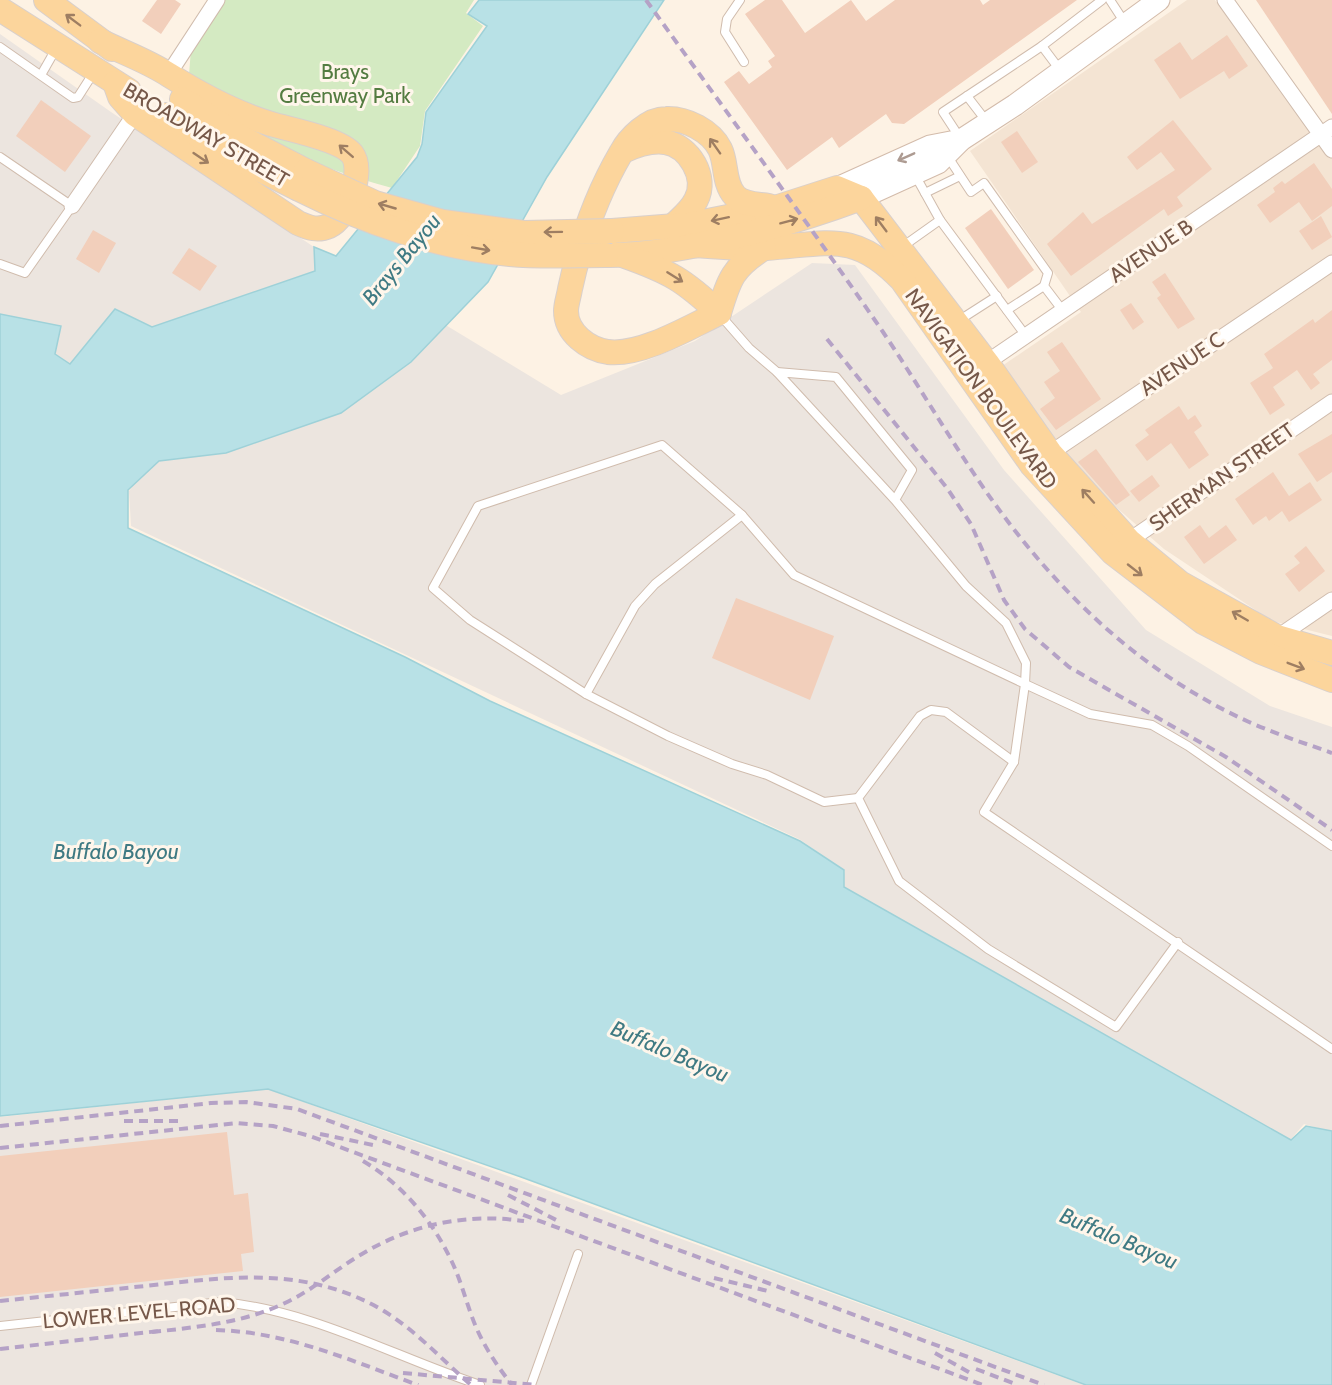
<svg xmlns="http://www.w3.org/2000/svg" width="1332" height="1385" font-family="Cabin,sans-serif">
	<rect width="100%" height="100%" fill="#fdf2e4"/>
	<polygon fill="#f4e4d3" points="1187,0 1215,0 1320,148 1332,140 1332,636 1272,621 1164,549 1085,480 1002,366 1081,312 970,151"/>
	<g fill="#ece5df">
		<polygon points="0,34 111,112 314,247 315,271 152,327 115,309 70,364 55,354 60,326 0,314"/>
		<polygon points="812,263 855,265 1004,470 1146,630 1270,706 1332,727 1332,1132 1304,1124 1290,1140 937,946 841,885 845,871 799,839 131,526 129,491 157,454 439,321 561,395 695,341"/>
		<polygon points="268,1089 1084,1385 0,1385 0,1117"/>
	</g>
	<path fill="#d4eac2" d="M225 0H474L466 13 483 26 425 111 420 146 392 188C336 172 278 153 231 118 215 106 202 89 189 75L191 49Z"/>
	<polygon fill="#b8e1e6" stroke="#9ed1d8" stroke-width="1.5" points="479,0 664,0 547,177 488,282 411,362 341,413 226,453 159,461 128,490 128,528 405,657 490,701 800,841 844,870 844,887 1291,1140 1306,1126 1332,1131 1332,1385 1086,1385 521,1177 268,1089 0,1116 0,314 61,326 55,354 70,364 115,309 152,327 315,271 314,247 336,256 417,157 422,144 426,112 487,26 468,14"/>
	<g fill="#f2cfbb">
		<polygon points="157,0 175,0 181,4 161,34 142,21"/>
		<polygon points="765,0 782,0 805,33 851,0 866,21 895,0 980,0 983,5 990,0 1077,0 904,124 892,123 886,114 839,148 832,137 787,170 724,82 739,71 749,84 772,67 768,61 775,56 745,14"/>
		<polygon points="1256,0 1332,0 1332,114"/>
		<polygon points="1227,35 1248,66 1229,79 1224,71 1180,99 1154,60 1180,42 1192,60"/>
		<polygon points="41,100 91,136 65,172 16,136"/>
		<polygon points="1173,120 1212,169 1177,197 1183,206 1168,216 1164,209 1071,276 1047,244 1083,212 1092,224 1175,170 1161,152 1137,170 1127,157"/>
		<polygon points="1017,131 1038,162 1022,173 1001,142"/>
		<polygon points="1314,163 1332,189 1332,206 1312,221 1299,202 1270,223 1257,205 1275,192 1273,188 1282,181 1285,184"/>
		<polygon points="991,209 1034,270 1008,289 965,228"/>
		<polygon points="1321,216 1332,237 1312,250 1299,231"/>
		<polygon points="93,230 116,243 99,273 76,259"/>
		<polygon points="189,248 217,266 200,291 172,273"/>
		<polygon points="1165,273 1195,319 1178,329 1157,298 1161,295 1152,282"/>
		<polygon points="1131,303 1144,322 1133,330 1120,310"/>
		<polygon points="1332,310 1332,360 1313,374 1320,383 1311,390 1297,370 1273,387 1285,405 1270,415 1250,383 1273,368 1264,354 1313,319 1315,323"/>
		<polygon points="1062,342 1101,399 1056,430 1040,409 1055,398 1044,382 1060,371 1047,352"/>
		<polygon points="1179,406 1188,420 1195,415 1202,426 1194,432 1209,455 1189,469 1171,443 1147,461 1135,445 1149,435 1145,430"/>
		<polygon points="1332,434 1332,472 1317,482 1298,454"/>
		<polygon points="1096,449 1130,495 1116,505 1078,462"/>
		<polygon points="1273,472 1289,496 1310,482 1322,500 1289,522 1282,511 1269,521 1266,516 1253,525 1235,499"/>
		<polygon points="1152,475 1160,486 1139,502 1130,491"/>
		<polygon points="1200,525 1209,538 1226,525 1237,540 1204,564 1184,537"/>
		<polygon points="1306,546 1325,571 1299,592 1285,574 1300,563 1294,556"/>
		<polygon points="736,598 834,636 810,700 712,658"/>
		<polygon points="227,1132 234,1195 248,1193 254,1252 241,1254 243,1271 0,1297 0,1156"/>
	</g>
	<g fill="none" stroke-linecap="round" stroke-linejoin="round">
		<g stroke="#d0bcad" stroke-width="10">
			<g id="lane">
				<polyline points="740,0 727,19 725,32 744,62"/>
				<polyline points="1110,0 1125,23"/>
				<polyline points="1042,46 1060,70"/>
				<polyline points="0,47 73,98 78,97 94,72"/>
				<polyline points="41,75 57,47"/>
				<polyline points="987,122 967,96 1042,46 1102,0"/>
				<polyline points="960,138 943,112 967,96"/>
				<polyline points="0,157 72,206 25,273 0,264"/>
				<polyline points="948,157 971,192 984,183 1048,273 1044,286 1063,311"/>
				<polyline points="925,193 960,176"/>
				<polyline points="940,220 1026,336"/>
				<polyline points="902,247 940,220 915,175"/>
				<polyline points="1007,310 1044,286"/>
				<polyline points="721,316 749,348 777,372"/>
				<polyline points="958,321 997,296"/>
				<polyline points="895,500 912,470 836,377 777,372 895,500 966,586 1006,623 1026,663 1025,684 1090,714 1152,725 1188,746 1332,846"/>
				<polyline points="742,515 662,445 478,506 433,588 470,620 586,694 668,736 732,764 767,775 824,802 858,798"/>
				<polyline points="586,694 635,606 655,584 742,515 794,575 1025,684 1014,762 984,812 1332,1049"/>
				<polyline points="1014,762 946,712 931,710 920,716 858,798 899,881 988,949 1116,1027 1178,942"/>
				<path d="M0 1326 221 1302C312 1310 395 1357 480 1385"/>
				<polyline points="531,1385 578,1254"/>
			</g>
		</g>
		<g stroke="#d0bcad" stroke-width="17">
			<g id="street">
				<polyline points="1225,0 1332,150"/>
				<polyline points="168,75 217,0"/>
				<polyline points="72,206 135,114"/>
				<polyline points="980,367 1332,127"/>
				<polyline points="1043,458 1332,263"/>
				<polyline points="1124,544 1332,402"/>
				<polyline points="1275,639 1332,600"/>
			</g>
		</g>
		<g stroke="#d3bbaa" stroke-width="23">
			<g id="secondary">
				<polyline points="837,188 930,146 961,140"/>
				<polyline points="861,198 938,163 961,140 1015,105 1159,0"/>
			</g>
		</g>
		<g stroke="#d9d0cc" stroke-width="26">
			<g id="primary">
				<polyline points="46,0 112,49"/>
				<polyline points="0,9 129,91"/>
				<path d="M100 41C122 52 148 61 169 75 201 95 235 113 271 124 291 130 340 139 352 154 365 171 347 218 329 226 318 231 309 228 298 223L135 114 120 97 115 83"/>
				<polyline points="182,99 240,137 306,171"/>
				<polyline points="165,115 231,155 297,188"/>
				<path d="M623 151C636 145 650 140 665 142 689 146 708 177 696 200 691 211 680 219 671 228"/>
				<polyline points="612,231 688,225 778,207 837,188 861,198 987,363 1050,453 1129,541 1180,583 1277,637 1332,653"/>
				<path d="M691 245C716 246 741 249 766 248 828 244 854 230 902 280L1032 465 1113 553 1203 622 1261 652 1332 680"/>
				<path d="M764 248C733 267 729 279 719 313 690 327 641 356 608 352 588 349 566 333 566 311 566 304 569 296 570 289 580 243 597 194 621 153 629 138 648 119 666 119 686 118 711 131 720 149 727 163 723 183 735 196 743 205 757 204 769 206"/>
				<path d="M606 255C681 256 791 224 861 198"/>
				<path d="M625 256C670 272 684 280 719 313"/>
			</g>
		</g>
		<use href="#lane" stroke="#fff" stroke-width="8"/>
		<use href="#street" stroke="#fff" stroke-width="15"/>
		<use href="#secondary" stroke="#fff" stroke-width="21"/>
		<use href="#primary" stroke="#fcd59c" stroke-width="24"/>
		<g stroke="#b5a2c6" stroke-width="4" stroke-dasharray="9 6" stroke-linecap="butt">
			<path d="M646 0C725 110 806 220 883 332 918 384 949 438 985 490 1053 588 1139 672 1249 722 1276 734 1304 743 1332 753"/>
			<polyline points="827,339 947,488 971,524 1004,600 1025,629 1069,667 1226,757 1332,830"/>
			<polyline points="124,1121 183,1121"/>
			<polyline points="0,1126 211,1103 246,1102 297,1109 1044,1385"/>
			<polyline points="320,1134 378,1146"/>
			<polyline points="0,1148 237,1123 273,1126 310,1136 983,1385"/>
			<path d="M363 1161C402 1184 433 1221 452 1262 462 1283 467 1306 476 1327 485 1348 498 1367 512 1385"/>
			<polyline points="508,1195 560,1222"/>
			<polyline points="714,1278 772,1292"/>
			<path d="M0 1301C48 1296 97 1291 145 1286 226 1277 302 1266 377 1307 413 1327 440 1358 471 1385"/>
			<path d="M216 1330C288 1332 352 1361 418 1385"/>
			<path d="M152 1332C198 1327 243 1323 285 1303 313 1290 336 1269 362 1254 412 1224 467 1213 524 1221"/>
			<polyline points="0,1349 159,1331"/>
			<polyline points="935,1353 974,1375"/>
			<polyline points="976,1369 1018,1385"/>
			<polyline points="403,1373 537,1385"/>
		</g>
		<g stroke="#d9d0cc" stroke-width="26" stroke-linecap="butt">
			<g id="primary-bridge">
				<polyline points="306,171 375,203 443,222 524,233 612,231"/>
				<path d="M297 188C365 222 434 247 510 254 541 257 574 255 606 255"/>
			</g>
		</g>
		<use href="#primary-bridge" stroke="#fcd59c" stroke-width="24"/>
	</g>
	<defs><path id="oneway-shaft" d="M-6 0H5M1.5-3L5.5 0L1.5 3" fill="none" stroke-width="1.6" stroke-linecap="round" stroke-linejoin="round" transform="scale(1.5)"/></defs>
	<g stroke="#9e7e62">
		<use href="#oneway-shaft" transform="translate(73 20) rotate(-143)"/>
		<use href="#oneway-shaft" transform="translate(715 146) rotate(-125)"/>
		<use href="#oneway-shaft" transform="translate(346 151) rotate(-139)"/>
		<use href="#oneway-shaft" transform="translate(201 158) rotate(34)"/>
		<use href="#oneway-shaft" transform="translate(387 206) rotate(-164)"/>
		<use href="#oneway-shaft" transform="translate(720 219) rotate(168)"/>
		<use href="#oneway-shaft" transform="translate(789 221) rotate(-15)"/>
		<use href="#oneway-shaft" transform="translate(881 224) rotate(-127)"/>
		<use href="#oneway-shaft" transform="translate(553 232) rotate(179)"/>
		<use href="#oneway-shaft" transform="translate(481 249) rotate(10)"/>
		<use href="#oneway-shaft" transform="translate(675 277) rotate(32)"/>
		<use href="#oneway-shaft" transform="translate(1088 496) rotate(-132)"/>
		<use href="#oneway-shaft" transform="translate(1135 570) rotate(38)"/>
		<use href="#oneway-shaft" transform="translate(1240 616) rotate(-150)"/>
		<use href="#oneway-shaft" transform="translate(1296 666) rotate(21)"/>
	</g>
	<use stroke="#ad9b92" href="#oneway-shaft" transform="translate(906 157) rotate(156)"/>
	<g text-anchor="middle" stroke-width="6" stroke-linejoin="round" paint-order="stroke">
		<g font-size="21" fill="#547c41" stroke="#fff6eb">
			<text x="345" y="79">Brays<tspan x="345" dy="24">Greenway Park</tspan></text>
		</g>
		<g font-size="21" fill="#765849" stroke="#fff6eb">
			<text transform="translate(206 135) rotate(30)" y="7">BROADWAY STREET</text>
			<text transform="translate(1151 251) rotate(-34)" y="7">AVENUE B</text>
			<text transform="translate(1182 364) rotate(-34)" y="7">AVENUE C</text>
			<text transform="translate(981 389) rotate(54)" y="7">NAVIGATION BOULEVARD</text>
			<text transform="translate(1222 477) rotate(-35)" y="7">SHERMAN STREET</text>
			<text transform="translate(139 1313) rotate(-5)" y="7">LOWER LEVEL ROAD</text>
		</g>
		<g font-size="22" font-style="italic" fill="#3f7a83" stroke="#fff6eb">
			<text transform="translate(401 259) rotate(-51)" y="8">Brays Bayou</text>
			<text x="116" y="859">Buffalo Bayou</text>
			<text transform="translate(670 1051) rotate(23)" y="8">Buffalo Bayou</text>
			<text transform="translate(1119 1238) rotate(23)" y="8">Buffalo Bayou</text>
		</g>
	</g>
</svg>
